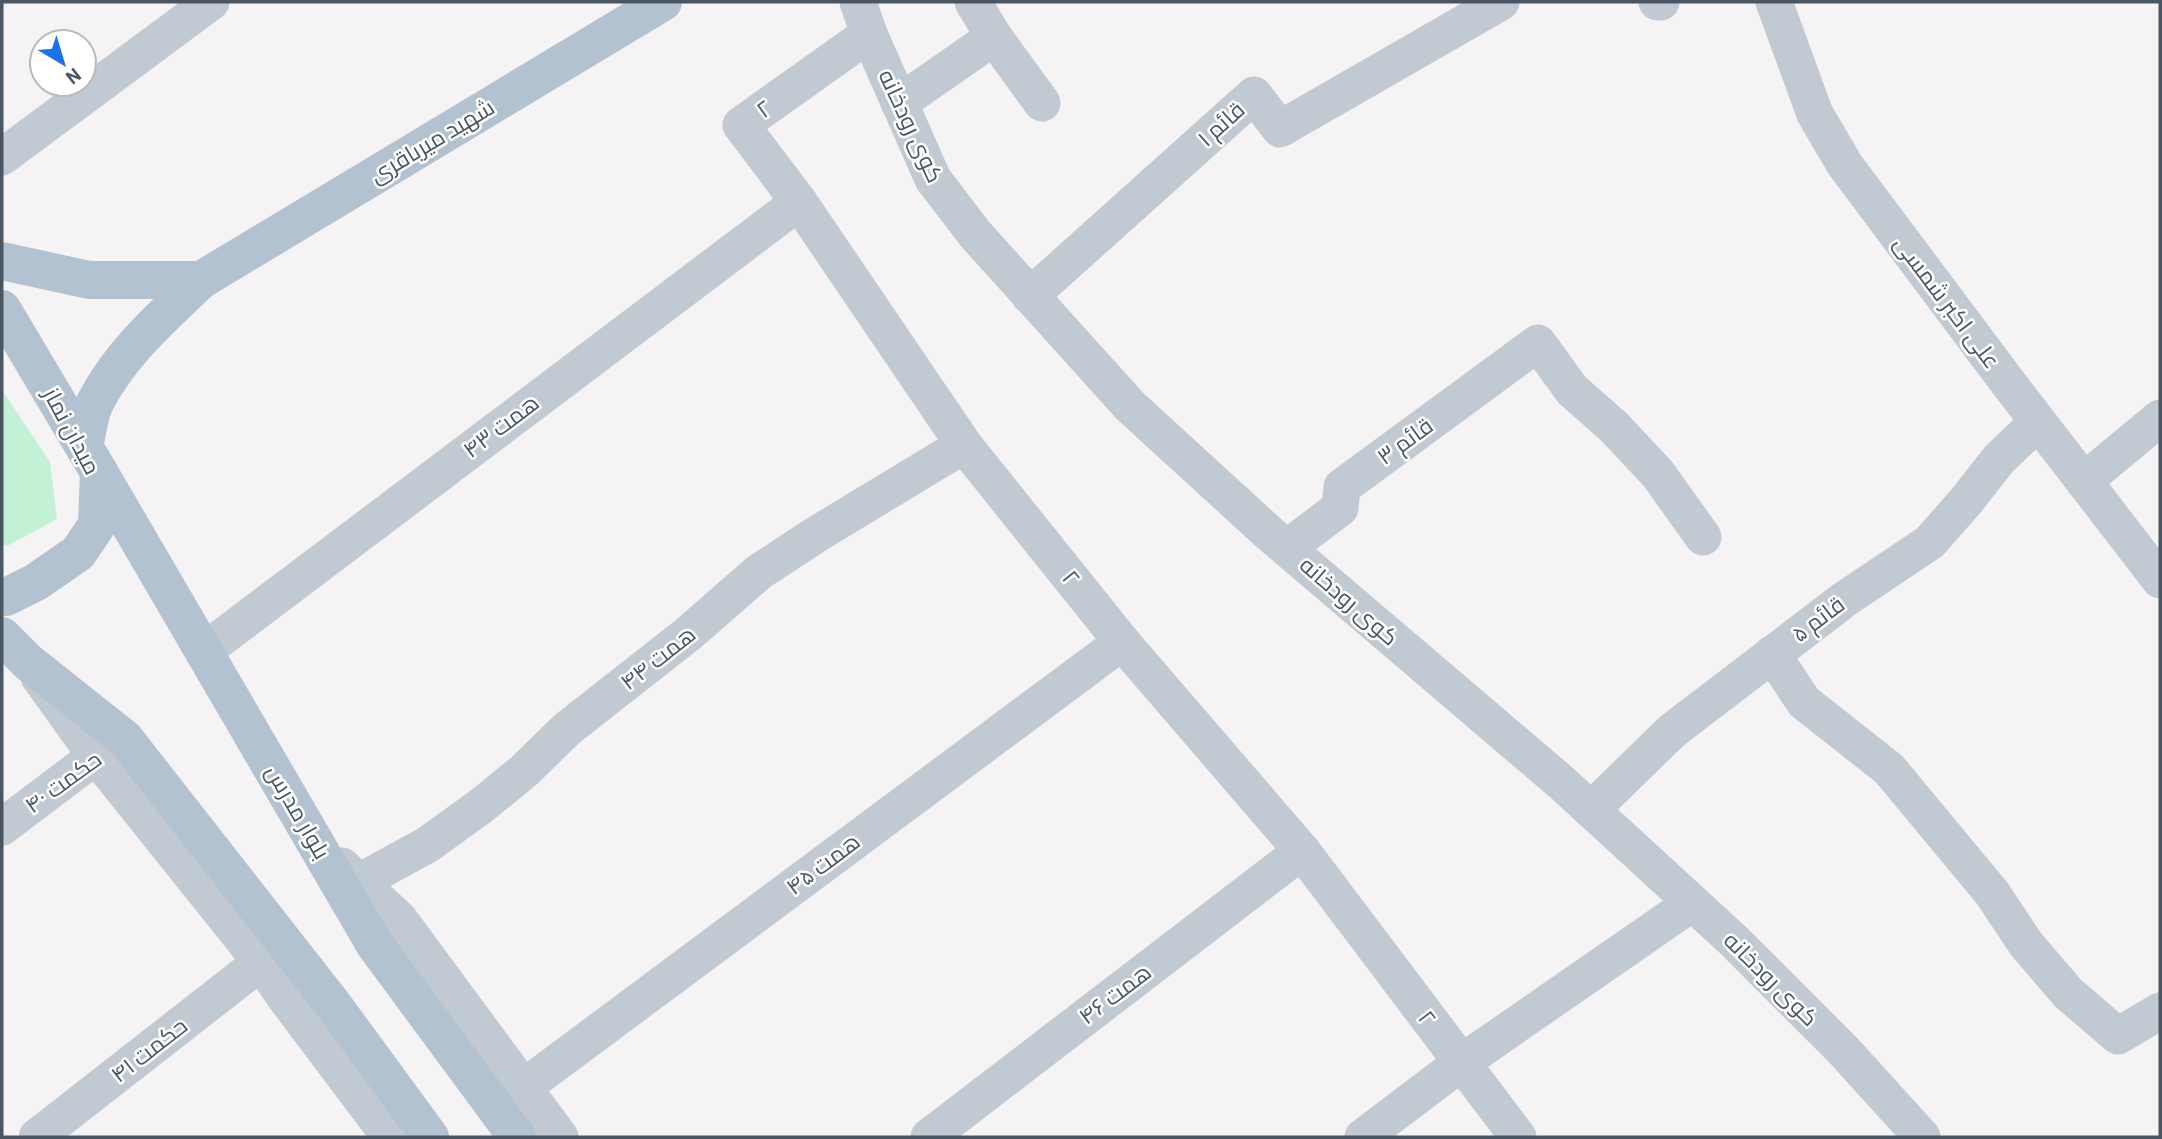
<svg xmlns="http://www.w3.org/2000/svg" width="2162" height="1139" font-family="Barlow,Cairo,sans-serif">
	<rect width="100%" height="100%" fill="#f5f3f3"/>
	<polygon fill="#c3f1d5" points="2,390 50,462 57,519 7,546 2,544"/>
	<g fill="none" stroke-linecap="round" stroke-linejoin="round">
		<g stroke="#c1cad2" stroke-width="37">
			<polyline points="858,2 869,34 933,179 975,234 1130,406 1270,534 1562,783 1734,941 1843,1050 1922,1137"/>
			<polyline points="973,2 994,37 1042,103"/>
			<polyline points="1657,2 1661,2"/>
			<polyline points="1774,2 1815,114 1845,165 2009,384 2160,580"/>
			<polyline points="869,34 741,125 799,202 964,445 1122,642 1302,851 1518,1137"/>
			<polyline points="899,103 994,37"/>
			<polyline points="2,157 211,2"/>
			<polyline points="1030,296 1254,95 1280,129 1501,2"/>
			<polyline points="2084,481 2160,418"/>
			<polyline points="1287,548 1340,508 1342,487 1538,343 1572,390 1614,427 1658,474 1703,537"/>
			<polyline points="204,651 799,202"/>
			<polyline points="1772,654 1804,702 1889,769 1992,893 2026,944 2068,993 2118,1036 2160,1011"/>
			<polyline points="39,677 96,756 261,962 284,996 390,1137"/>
			<polyline points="1591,810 1672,731 1845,599 1930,542 1966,501 1999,459 2038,422"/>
			<polyline points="2,827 96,756 117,743"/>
			<polyline points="342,866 399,919 560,1137"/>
			<polyline points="359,882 427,845 481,806 524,771 567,729 688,634 759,572 817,534 964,445"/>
			<polyline points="524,1087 1122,642"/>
			<polyline points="37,1137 261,962"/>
			<polyline points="929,1137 1302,851"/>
			<polyline points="1363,1137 1461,1063 1692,903"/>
		</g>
		<g stroke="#b3c2d1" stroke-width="38">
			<polyline points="2,261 89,280 201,280"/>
			<polyline points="2,309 99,472 97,525 78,553 36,582 6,597 2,596"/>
			<path d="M84 446C88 431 89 412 97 399 122 352 163 316 201 280L663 2"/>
			<polyline points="99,472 375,945 517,1137"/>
			<polyline points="2,636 28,662 125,739 334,1006 430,1137"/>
		</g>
	</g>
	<g text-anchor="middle" stroke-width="5" stroke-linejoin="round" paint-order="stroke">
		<g font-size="23" fill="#4a5661" stroke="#fff">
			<text transform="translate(764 109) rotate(-36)" y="8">۲</text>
			<text transform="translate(1221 124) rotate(-42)" y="8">قائم ۱</text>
			<text transform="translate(911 126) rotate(65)" y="8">کوی رودخانه</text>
			<text transform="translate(432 141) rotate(-31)" y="8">شهید میرباقری</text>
			<text transform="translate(1947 302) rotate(53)" y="8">علی اکبر شمسی</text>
			<text transform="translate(501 426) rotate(-37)" y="8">همت ۴۳</text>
			<text transform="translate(72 431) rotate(62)" y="8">میدان نماز</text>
			<text transform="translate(1405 441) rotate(-36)" y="8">قائم ۳</text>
			<text transform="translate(1071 578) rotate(51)" y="8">۲</text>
			<text transform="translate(1349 601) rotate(41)" y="8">کوی رودخانه</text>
			<text transform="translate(1818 619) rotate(-37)" y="8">قائم ۵</text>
			<text transform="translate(658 658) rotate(-38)" y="8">همت ۴۴</text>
			<text transform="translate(63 782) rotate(-36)" y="8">حکمت ۴۰</text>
			<text transform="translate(298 812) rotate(60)" y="8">بلوار مدرس</text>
			<text transform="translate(823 864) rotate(-37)" y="8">همت ۴۵</text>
			<text transform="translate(1771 979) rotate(45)" y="8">کوی رودخانه</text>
			<text transform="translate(1115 994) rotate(-37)" y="8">همت ۴۶</text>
			<text transform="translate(1427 1018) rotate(53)" y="8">۲</text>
			<text transform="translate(149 1050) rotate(-38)" y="8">حکمت ۴۱</text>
		</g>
	</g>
	<rect width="2162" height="1139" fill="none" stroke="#4a5661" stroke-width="7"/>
	<g transform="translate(63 63) rotate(142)"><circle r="33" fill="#ffffff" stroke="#b7bbc0" stroke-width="2"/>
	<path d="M0-5L12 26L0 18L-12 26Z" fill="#1a73e8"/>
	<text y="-10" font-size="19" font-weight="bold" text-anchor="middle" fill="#4a5661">N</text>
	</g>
</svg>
